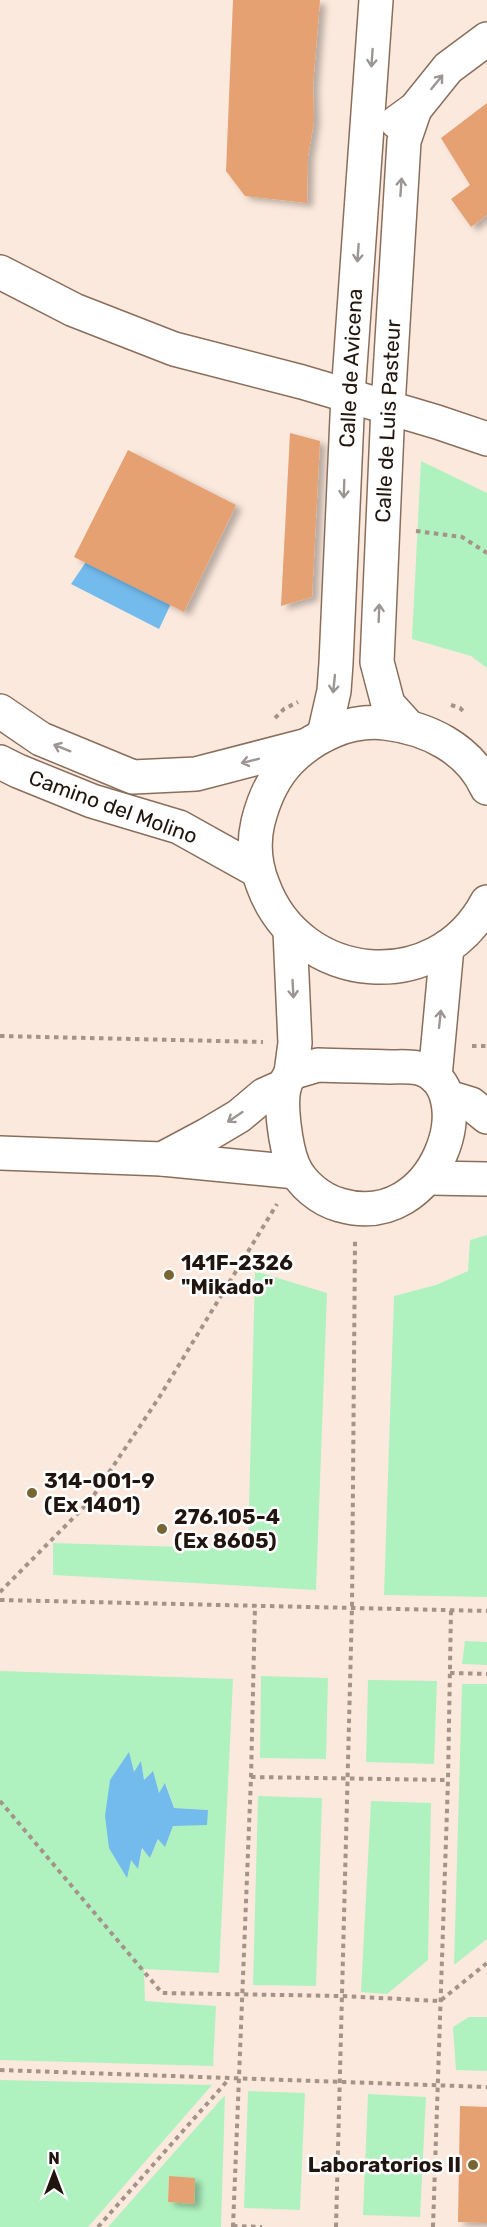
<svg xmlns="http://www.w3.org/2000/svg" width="487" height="2227" font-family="Rubik,sans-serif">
	<defs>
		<filter id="shadow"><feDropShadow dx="6" dy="4" stdDeviation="3" flood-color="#0004"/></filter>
	</defs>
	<rect width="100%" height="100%" fill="#fce9dd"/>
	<g fill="#aff2bf" fill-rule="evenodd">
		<polygon points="421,461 487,493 487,668 471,656 412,639"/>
		<polygon points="487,1235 487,1597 384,1595 394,1296 436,1285 468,1271 470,1240"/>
		<polygon points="255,1271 327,1293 316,1590 53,1575 53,1543 248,1549"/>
		<polygon points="465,1641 487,1642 487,1665 462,1664"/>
		<path d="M0 1671 233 1679 219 1973 144 1969 145 2001 216 2006 213 2066 0 2060ZM128 1753 134 1773 141 1762 144 1780 152 1772 159 1794 166 1784 174 1808 208 1810 173 1826 165 1846 159 1838 150 1858 143 1848 138 1868 131 1859Z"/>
		<polygon points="261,1676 328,1678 326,1759 260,1758"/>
		<polygon points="368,1680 437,1681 434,1764 366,1762"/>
		<polygon points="462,1684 487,1684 487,1939 454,1965"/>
		<polygon points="258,1796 322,1798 316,1986 253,1985"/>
		<polygon points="371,1801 431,1803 428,1960 387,1994 361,1992"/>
		<polygon points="469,2017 487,2017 487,2071 456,2070 453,2027"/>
		<polygon points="0,2080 212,2085 88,2227 0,2227"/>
		<polygon points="248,2091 305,2093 300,2210 244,2208"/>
		<polygon points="368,2094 426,2097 420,2217 363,2215"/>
		<path d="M225 2095 221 2227H108ZM169 2177 194 2178V2203L168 2202Z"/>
	</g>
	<g fill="#73baed">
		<polygon points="94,550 177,591 159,629 71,584"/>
		<polygon points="129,1752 134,1772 141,1761 144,1780 153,1771 159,1793 165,1783 174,1808 208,1810 207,1825 173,1826 165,1847 158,1839 150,1858 142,1848 138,1869 131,1860 127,1878 109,1848 105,1816 110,1780"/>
	</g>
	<g fill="#e6a172" filter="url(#shadow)">
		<polygon points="233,0 320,0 313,85 314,121 308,156 307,203 245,196 226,171"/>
		<polygon points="487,103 487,215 471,227 451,199 470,185 441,138"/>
		<polygon points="290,433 320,441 312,597 281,606"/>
		<polygon points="128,450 236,505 184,612 74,557"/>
		<polygon points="460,2106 487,2107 487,2223 458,2222"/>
		<polygon points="169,2176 195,2178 194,2204 168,2202"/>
	</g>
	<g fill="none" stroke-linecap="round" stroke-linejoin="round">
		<g stroke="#8a6e5c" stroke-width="36">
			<g id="minor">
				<polyline points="397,122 415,109 448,68 487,39"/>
				<polyline points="0,272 74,310 174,349 302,382 437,422 487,439"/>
				<polyline points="407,725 388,704 377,662 388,407 404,141 415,109"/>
				<polyline points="324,735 334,691 336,663 348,395 376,0"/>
				<polyline points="290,931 295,1043 291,1073"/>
				<path d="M318 1065C342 1066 366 1066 390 1067 399 1067 409 1066 418 1068 484 1084 439 1234 340 1205 321 1200 301 1184 293 1165 286 1148 279 1103 285 1085 286 1081 289 1077 291 1073Z"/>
				<polyline points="435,1077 447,947"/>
				<polyline points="448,1097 471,1104 487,1117"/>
				<polyline points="0,1153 162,1159 296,1172"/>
				<polyline points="162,1159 207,1135 239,1116 264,1095 284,1086"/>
				<polyline points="429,1178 487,1179"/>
			</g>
		</g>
		<g stroke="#8a6e5c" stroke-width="36">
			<g id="major">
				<polyline points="0,711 41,739 133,777 196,774 304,746"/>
				<polyline points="0,762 18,771 92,801 179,827 258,871"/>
				<path d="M487 788C469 748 427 728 385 723 350 719 316 735 291 759 273 777 264 798 258 822 253 843 255 865 263 885 299 984 436 998 487 902"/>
			</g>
		</g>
		<g stroke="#a39389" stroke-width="4" stroke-dasharray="4.5 4.5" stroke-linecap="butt">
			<polyline points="416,531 462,537 487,553"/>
			<polyline points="451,705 460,708 465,713"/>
			<polyline points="275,718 284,709 298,702"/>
			<polyline points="0,1036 263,1042"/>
			<polyline points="472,1046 487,1046"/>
			<polyline points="0,1592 90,1501 160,1396 277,1204"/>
			<polyline points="0,1600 487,1611"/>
			<polyline points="450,1673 487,1674"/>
			<polyline points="251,1777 448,1780"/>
			<polyline points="0,1801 162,1993 341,1996 440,2001 487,1963"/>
			<polyline points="0,2070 487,2087"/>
			<polyline points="233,2226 262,2227"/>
			<polyline points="98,2227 229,2079"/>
			<polyline points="233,2227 251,1777 255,1605"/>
			<polyline points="336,2227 352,1607 355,1240"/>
			<polyline points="433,2227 448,1780 451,1610"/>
		</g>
		<use href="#minor" stroke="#fff" stroke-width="33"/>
		<use href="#major" stroke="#fff" stroke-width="33"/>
	</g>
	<defs><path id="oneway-shaft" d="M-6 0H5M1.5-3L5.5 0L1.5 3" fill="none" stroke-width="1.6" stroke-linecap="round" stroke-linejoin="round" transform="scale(1.5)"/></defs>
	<g stroke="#9b9693">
		<use href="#oneway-shaft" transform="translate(372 58) rotate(94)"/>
		<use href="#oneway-shaft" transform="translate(437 82) rotate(-51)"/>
		<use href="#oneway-shaft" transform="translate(401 187) rotate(-86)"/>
		<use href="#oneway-shaft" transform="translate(358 253) rotate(94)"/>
		<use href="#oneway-shaft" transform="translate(344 489) rotate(92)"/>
		<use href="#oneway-shaft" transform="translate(379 613) rotate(-88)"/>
		<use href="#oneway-shaft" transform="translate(334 684) rotate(96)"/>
		<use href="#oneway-shaft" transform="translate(62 748) rotate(-158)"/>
		<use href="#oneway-shaft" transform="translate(250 761) rotate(166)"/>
		<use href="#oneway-shaft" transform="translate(293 989) rotate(87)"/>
		<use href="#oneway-shaft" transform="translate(440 1019) rotate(-84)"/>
		<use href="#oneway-shaft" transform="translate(235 1117) rotate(146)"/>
	</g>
	<g fill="#776533" stroke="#fff" stroke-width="2">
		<circle cx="169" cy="1275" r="6"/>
		<circle cx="32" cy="1493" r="6"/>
		<circle cx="162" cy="1529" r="6"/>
		<circle cx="473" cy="2165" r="6"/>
	</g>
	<g text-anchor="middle" stroke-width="5" stroke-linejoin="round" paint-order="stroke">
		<g font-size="21" fill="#21160f" stroke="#fff">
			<text transform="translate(351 368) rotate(-87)" y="7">Calle de Avicena</text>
			<text transform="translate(388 421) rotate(-87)" y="7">Calle de Luis Pasteur</text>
			<text transform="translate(113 807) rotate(20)" y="7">Camino del Molino</text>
		</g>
		<g font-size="21" font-weight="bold" fill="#21160f" stroke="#fff" text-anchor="start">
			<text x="181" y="1270">141F-2326<tspan x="181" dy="24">"Mikado"</tspan></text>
			<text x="44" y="1488">314-001-9<tspan x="44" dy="24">(Ex 1401)</tspan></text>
			<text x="174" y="1524">276.105-4<tspan x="174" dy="24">(Ex 8605)</tspan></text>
			<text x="461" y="2172" text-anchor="end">Laboratorios II</text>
		</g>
	</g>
	<g transform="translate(54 2173)" stroke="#ffffff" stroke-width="4.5" paint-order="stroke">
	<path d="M0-4.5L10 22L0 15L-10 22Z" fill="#21160f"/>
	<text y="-9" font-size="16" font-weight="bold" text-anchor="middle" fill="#21160f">N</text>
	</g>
</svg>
